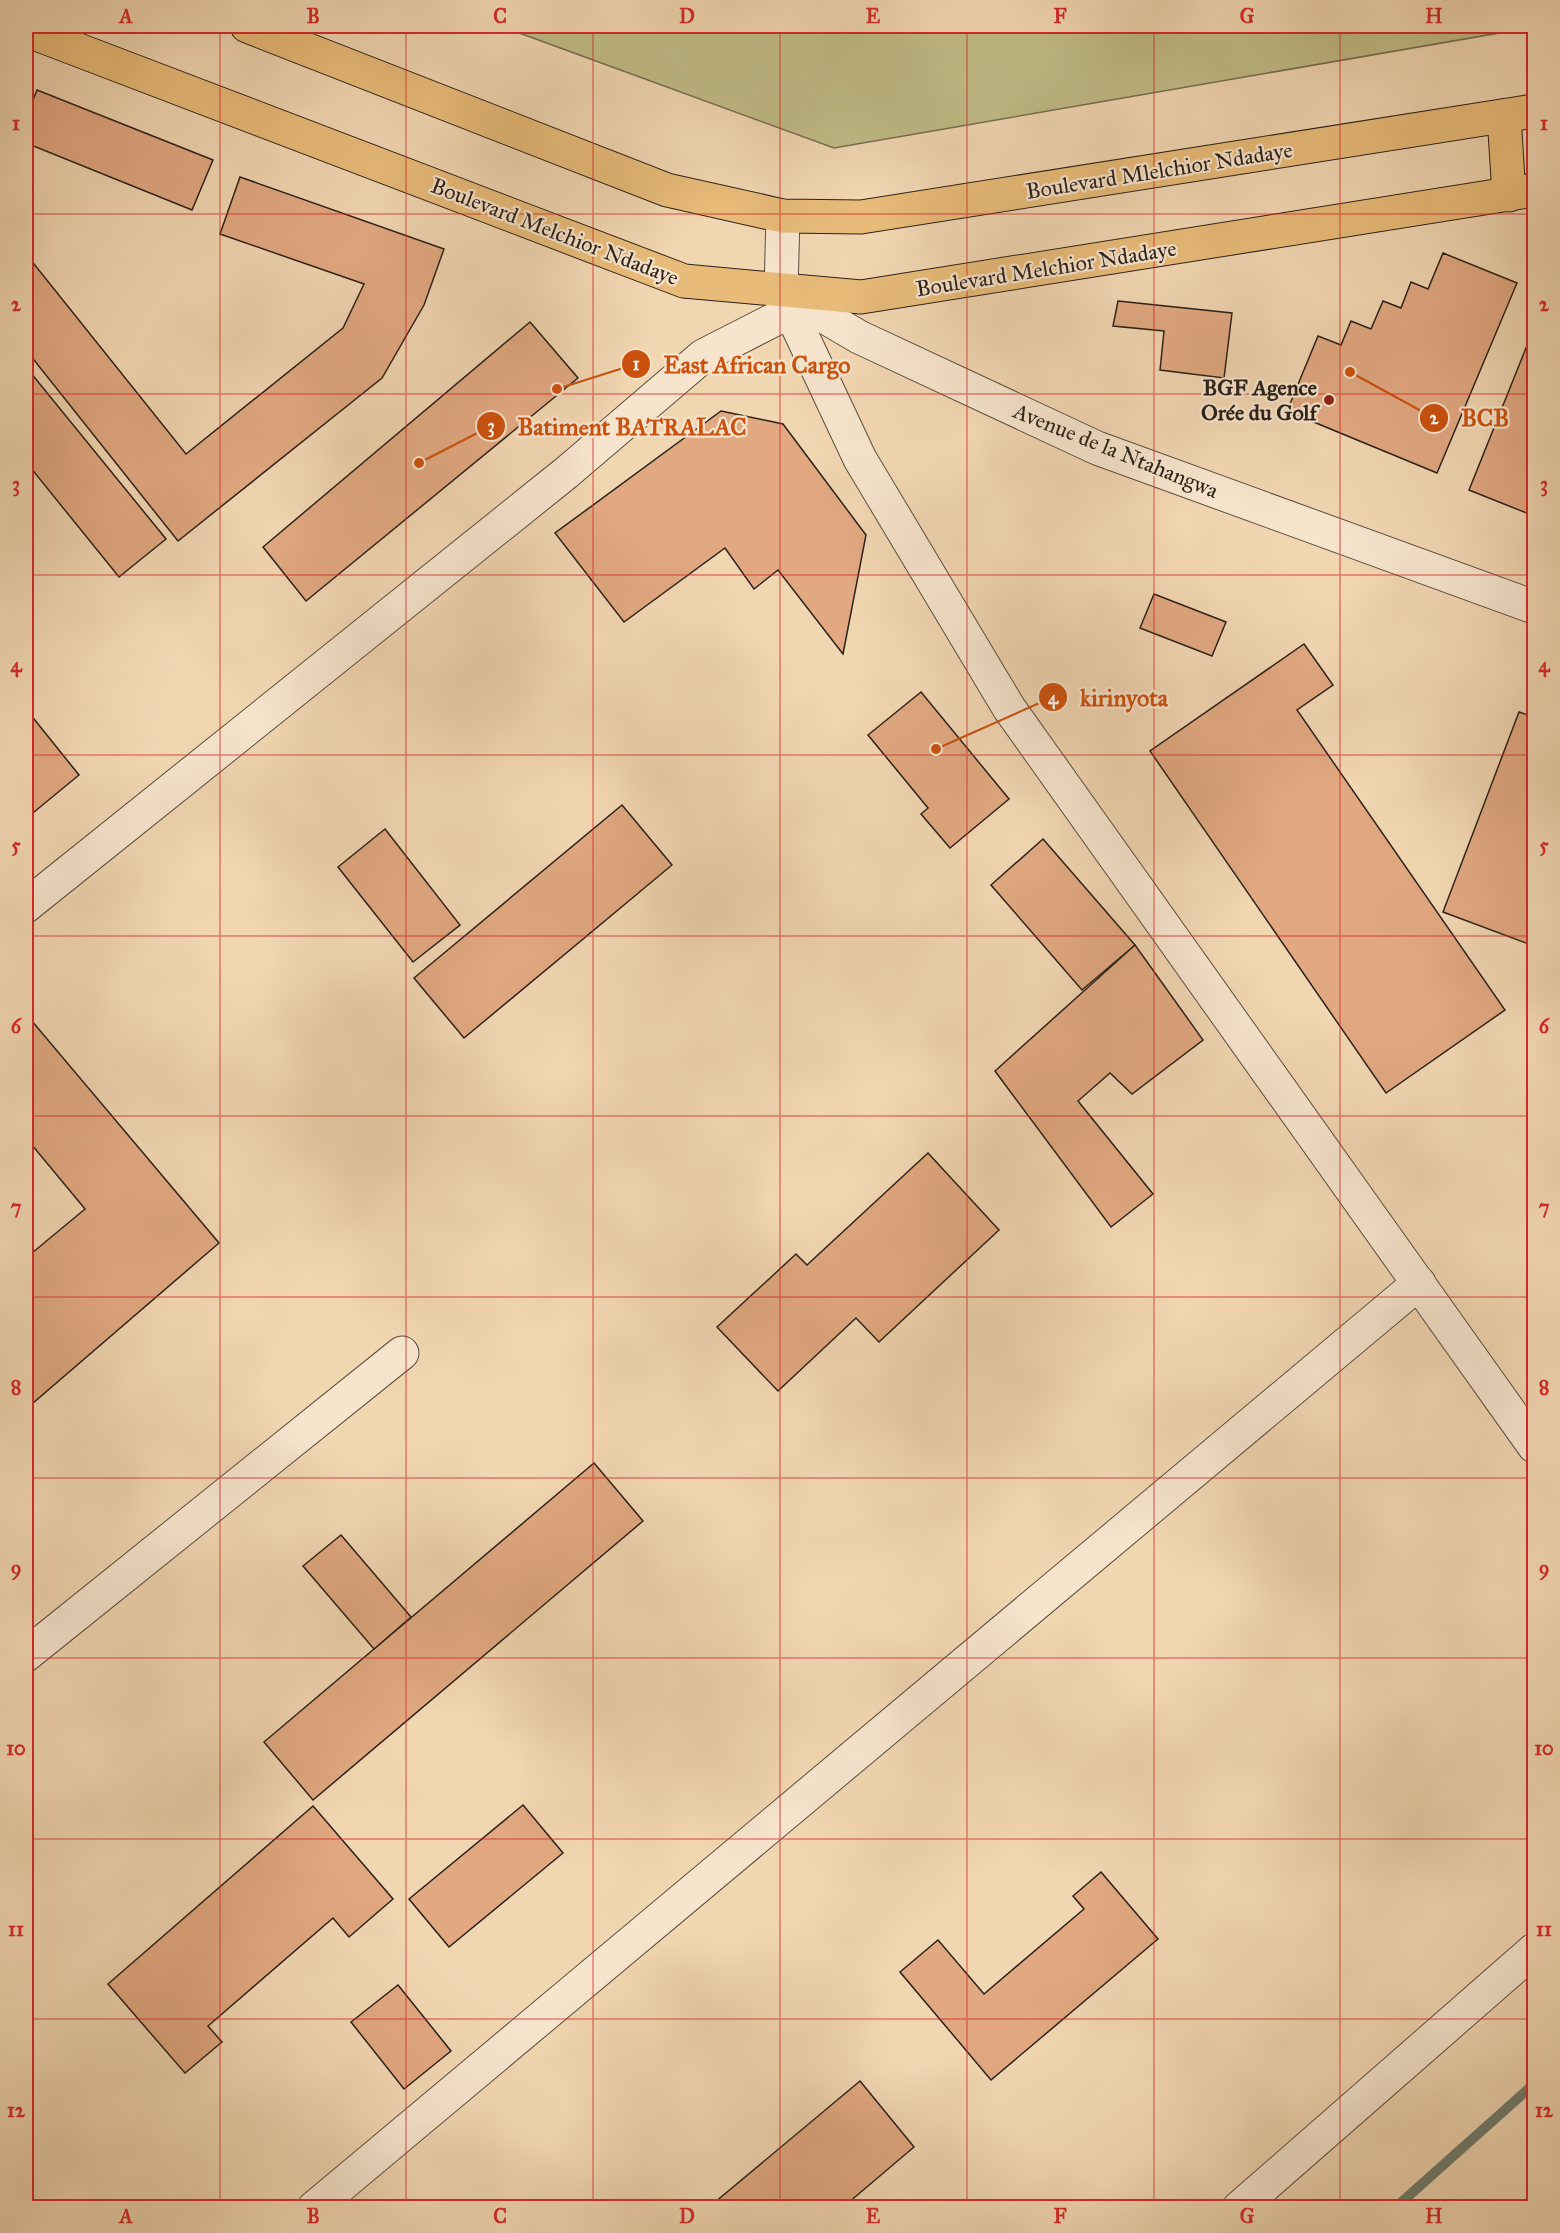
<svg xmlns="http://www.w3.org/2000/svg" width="1560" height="2233" font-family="'IM FELL Great Primer',serif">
	<rect width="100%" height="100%" fill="#f1d6b2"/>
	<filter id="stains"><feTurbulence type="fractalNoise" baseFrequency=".00333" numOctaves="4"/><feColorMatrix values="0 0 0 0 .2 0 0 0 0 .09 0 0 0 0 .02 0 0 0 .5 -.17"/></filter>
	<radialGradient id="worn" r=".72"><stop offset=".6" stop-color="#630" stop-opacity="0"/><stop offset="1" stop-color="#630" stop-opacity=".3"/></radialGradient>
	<polygon fill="#c1bc87" stroke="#766e50" stroke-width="1.5" points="500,26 1534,26 1534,27 834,148"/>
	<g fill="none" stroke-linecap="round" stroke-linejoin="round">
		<polyline stroke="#6e7c6f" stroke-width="10" points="1395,2208 1534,2084"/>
	</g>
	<g fill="#e1a881" stroke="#2b2118" stroke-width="1.5">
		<polygon points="37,90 213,160 192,210 26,143 26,118"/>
		<polygon points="240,177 444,249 424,305 382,378 178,541 26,350 26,254 186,454 343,328 364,284 220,234"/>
		<polygon points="1443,253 1517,283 1437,473 1287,411 1318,336 1341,345 1351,321 1371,329 1383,301 1401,308 1411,282 1428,289"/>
		<polygon points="1118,301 1232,313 1224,378 1160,370 1164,331 1113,326"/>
		<polygon points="530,322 578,378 306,601 263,547"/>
		<polygon points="1534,328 1534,516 1469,490"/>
		<polygon points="26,367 166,539 119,577 26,462"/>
		<polygon points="721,411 783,424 866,535 843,654 778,570 754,589 725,548 624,622 555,533"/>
		<polygon points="1154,594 1226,622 1212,656 1140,628"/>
		<polygon points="1304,644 1333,685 1297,710 1505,1010 1386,1093 1150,751"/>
		<polygon points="921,692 1009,799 950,848 921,814 928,808 868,735"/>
		<polygon points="26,709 79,775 28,817 26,814"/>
		<polygon points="1519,712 1534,717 1534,946 1443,912"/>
		<polygon points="622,805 672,865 464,1038 414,978"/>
		<polygon points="385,829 460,925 413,962 338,867"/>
		<polygon points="1043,839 1135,945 1082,990 991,885"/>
		<polygon points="1135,945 1203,1040 1132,1094 1110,1073 1078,1101 1153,1194 1111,1227 995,1071"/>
		<polygon points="26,1014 219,1243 26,1409 26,1258 85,1209 27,1139 26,1141"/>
		<polygon points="928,1153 999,1230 879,1342 856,1318 778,1391 717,1327 796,1254 807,1265"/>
		<polygon points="594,1463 643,1521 313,1800 264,1742"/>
		<polygon points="341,1535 411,1617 374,1649 303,1566"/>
		<polygon points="523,1805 563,1853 449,1947 409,1899"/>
		<polygon points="313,1806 393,1899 349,1937 333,1918 208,2026 222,2042 185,2073 108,1984"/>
		<polygon points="1101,1872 1158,1939 991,2080 900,1972 938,1940 984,1994 1084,1909 1073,1896"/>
		<polygon points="398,1985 451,2051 404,2089 351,2022"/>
		<polygon points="860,2081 914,2147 842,2208 708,2208"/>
	</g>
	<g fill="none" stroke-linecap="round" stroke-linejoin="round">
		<g stroke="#5c4e3e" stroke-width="35">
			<g id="minor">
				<polyline points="783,216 781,291 860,459 1009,708 1534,1446"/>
				<polyline points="781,291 859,337 1097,448 1534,607"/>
				<polyline points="26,906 566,473 703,356 791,311"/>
				<polyline points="26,1655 402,1353"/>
				<polyline points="314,2208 1419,1283"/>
				<polyline points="1239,2208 1534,1950"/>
			</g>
		</g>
		<g stroke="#2b2118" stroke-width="35">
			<g id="major">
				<polyline points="247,26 667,190 783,216 861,217 1534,111"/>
				<polyline points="26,30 684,281 861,297 1534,190"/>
				<polyline points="1504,116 1509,195"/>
			</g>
		</g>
		<use href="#minor" stroke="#f6e4cd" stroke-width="33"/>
		<use href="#major" stroke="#e8bb79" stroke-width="33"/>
	</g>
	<path fill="none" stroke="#d62828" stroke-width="1.5" stroke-opacity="0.55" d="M220 26V2208M406 26V2208M593 26V2208M780 26V2208M967 26V2208M1154 26V2208M1340 26V2208M26 214H1534M26 394H1534M26 575H1534M26 755H1534M26 936H1534M26 1116H1534M26 1297H1534M26 1478H1534M26 1658H1534M26 1839H1534M26 2019H1534"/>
	<circle fill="#8f2418" stroke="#f6e4cd" stroke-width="2" cx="1329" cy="400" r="6"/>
	<g text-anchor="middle" stroke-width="4.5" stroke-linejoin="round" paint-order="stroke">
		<g font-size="22" fill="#2b2118" stroke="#f6e4cd">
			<text transform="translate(1159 170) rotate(-9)" y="8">Boulevard Mlelchior Ndadaye</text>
			<text transform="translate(555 231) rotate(21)" y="8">Boulevard Melchior Ndadaye</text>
			<text transform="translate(1046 268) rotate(-9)" y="8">Boulevard Melchior Ndadaye</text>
			<text transform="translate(1116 450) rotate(22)" y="8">Avenue de la Ntahangwa</text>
		</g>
		<g font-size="22" font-weight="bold" fill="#2b2118" stroke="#f6e4cd" text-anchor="end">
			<text x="1317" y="395">BGF Agence<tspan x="1317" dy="25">Orée du Golf</tspan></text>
		</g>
	</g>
	<path fill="none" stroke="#cc510e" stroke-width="2" d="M557 389L636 364M1350 372L1434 418M419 463L491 426M936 749L1053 697"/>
	<g fill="#cc510e" stroke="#f6e4cd" stroke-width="2">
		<circle cx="557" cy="389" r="6"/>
		<circle cx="1350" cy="372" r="6"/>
		<circle cx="419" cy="463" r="6"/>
		<circle cx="936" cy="749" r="6"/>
		<circle cx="636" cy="364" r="15"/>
		<circle cx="1434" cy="418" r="15"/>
		<circle cx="491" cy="426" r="15"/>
		<circle cx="1053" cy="697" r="15"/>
	</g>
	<g font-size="18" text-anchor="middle" font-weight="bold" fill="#fff">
		<text x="636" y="370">1</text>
		<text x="1434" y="424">2</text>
		<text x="491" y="432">3</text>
		<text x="1053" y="704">4</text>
	</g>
	<g font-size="24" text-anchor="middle" font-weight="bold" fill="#cc510e" stroke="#f6e4cd" stroke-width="4.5" stroke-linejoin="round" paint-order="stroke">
		<text x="757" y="373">East African Cargo</text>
		<text x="1485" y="426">BCB</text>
		<text x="632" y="435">Batiment BATRALAC</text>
		<text x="1124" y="706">kirinyota</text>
	</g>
	<rect width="1560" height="2233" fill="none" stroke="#f1d6b2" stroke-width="66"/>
	<rect x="33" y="33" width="1494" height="2167" fill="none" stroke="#d62828" stroke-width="2"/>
	<g font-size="20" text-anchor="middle" font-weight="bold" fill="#d62828">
		<text x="126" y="23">A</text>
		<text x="313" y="23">B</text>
		<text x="500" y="23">C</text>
		<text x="687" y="23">D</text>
		<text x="873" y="23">E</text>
		<text x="1060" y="23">F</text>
		<text x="1247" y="23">G</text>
		<text x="1434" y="23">H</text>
		<text x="16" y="130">1</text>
		<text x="1544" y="130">1</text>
		<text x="16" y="311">2</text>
		<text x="1544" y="311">2</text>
		<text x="16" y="491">3</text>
		<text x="1544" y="491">3</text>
		<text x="16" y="672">4</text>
		<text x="1544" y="672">4</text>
		<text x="16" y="852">5</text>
		<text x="1544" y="852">5</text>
		<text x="16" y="1033">6</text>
		<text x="1544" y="1033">6</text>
		<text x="16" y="1214">7</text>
		<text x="1544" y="1214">7</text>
		<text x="16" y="1394">8</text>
		<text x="1544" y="1394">8</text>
		<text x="16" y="1575">9</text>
		<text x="1544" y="1575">9</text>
		<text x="16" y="1755">10</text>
		<text x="1544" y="1755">10</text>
		<text x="16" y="1936">11</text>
		<text x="1544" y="1936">11</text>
		<text x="16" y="2117">12</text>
		<text x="1544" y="2117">12</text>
		<text x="126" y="2223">A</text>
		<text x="313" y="2223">B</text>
		<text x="500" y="2223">C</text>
		<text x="687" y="2223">D</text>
		<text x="873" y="2223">E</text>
		<text x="1060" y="2223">F</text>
		<text x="1247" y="2223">G</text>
		<text x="1434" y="2223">H</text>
	</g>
	<rect width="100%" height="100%" filter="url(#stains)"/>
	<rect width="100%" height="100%" fill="url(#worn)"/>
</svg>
